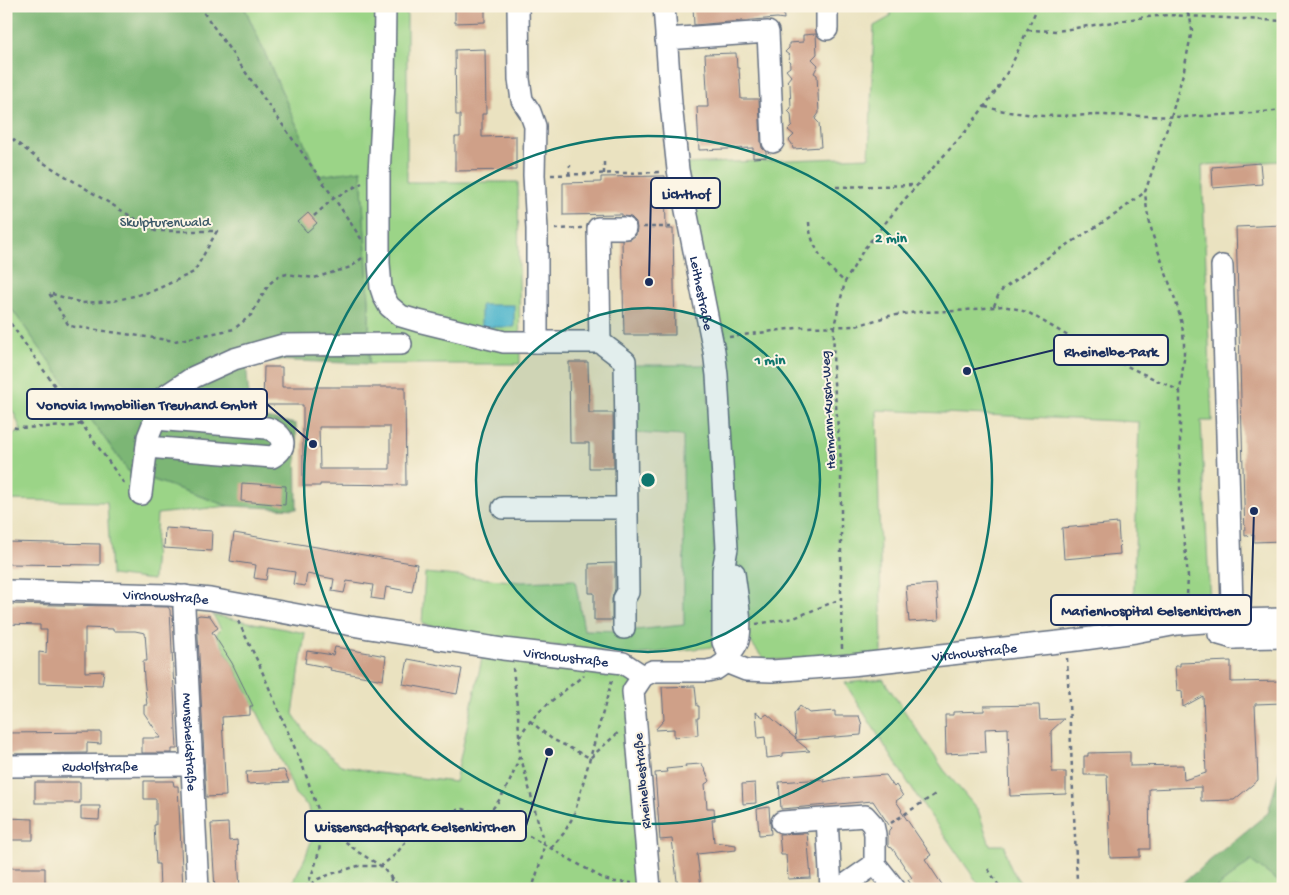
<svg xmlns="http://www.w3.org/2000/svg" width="1289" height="895" font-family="'Gochi Hand',sans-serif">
	<rect width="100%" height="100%" fill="#fcf5e5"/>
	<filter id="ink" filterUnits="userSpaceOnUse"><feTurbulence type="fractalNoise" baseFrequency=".02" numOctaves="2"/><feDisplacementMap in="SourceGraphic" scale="10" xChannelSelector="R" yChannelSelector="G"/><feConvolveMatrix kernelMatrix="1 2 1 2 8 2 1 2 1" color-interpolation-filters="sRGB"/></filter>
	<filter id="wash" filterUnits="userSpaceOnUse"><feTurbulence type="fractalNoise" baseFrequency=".0096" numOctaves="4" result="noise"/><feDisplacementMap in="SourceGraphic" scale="20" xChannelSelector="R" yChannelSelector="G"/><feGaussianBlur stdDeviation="1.12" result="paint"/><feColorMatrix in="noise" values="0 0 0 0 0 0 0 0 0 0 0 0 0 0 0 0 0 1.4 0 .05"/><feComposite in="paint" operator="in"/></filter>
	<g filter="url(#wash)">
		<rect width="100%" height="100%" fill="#eae2c0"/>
		<g fill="#9bd487" stroke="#5b8272">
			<polygon points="244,6 407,6 407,182 518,182 520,364 369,364 369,301 361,170 319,176"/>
			<polygon points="891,6 1283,6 1283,161 1202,165 1212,421 1201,421 1210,606 1133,615 1139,422 877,410 882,657 764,660 747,637 736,556 721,332 681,164 869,157 874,26 890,17"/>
			<polygon points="6,301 128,471 228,506 157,514 153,580 111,575 107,502 6,500 6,437 21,430 14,413 6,402"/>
			<polygon points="632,365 707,365 715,566 713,647 633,655 513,641 422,624 425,573 522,582 575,580 584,630 626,631 684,625 683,436 634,433"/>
			<polygon points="213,615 305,633 293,714 310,739 341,765 378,773 455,782 484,649 597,661 634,676 643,889 289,889 305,858 313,836 312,825 309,807 295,794 286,770 247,691 216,634 221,629"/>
			<path d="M883 679 944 770 978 810 990 845H1005C1005 862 1015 876 1025 889H982L914 792 845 683Z"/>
			<polygon points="1251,861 1283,885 1283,889 1215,889"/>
		</g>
		<g fill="#7cb674" stroke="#4c7269">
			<polygon points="6,6 244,6 319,176 361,170 369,301 369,364 246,359 250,415 296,424 297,509 228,506 128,471 6,301"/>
			<polygon points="1283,757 1283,885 1251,861 1215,889 1175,889 1268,813"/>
		</g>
		<rect fill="#4eb5cc" stroke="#347295" x="481" y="305" width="33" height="22"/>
		<g id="blocks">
			<g fill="#cfa088" fill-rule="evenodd">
				<polygon points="455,6 485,6 485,22 455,23"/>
				<polygon points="693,6 783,6 784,19 777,18 694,25"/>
				<polygon points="816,34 817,54 812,59 818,65 814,73 817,75 819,113 815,119 819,123 821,147 793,149 792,144 789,140 794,135 788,130 792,126 791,114 788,111 791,108 790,84 787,81 791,76 786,70 790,67 789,55 785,52 789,48 789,43 803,42 803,35"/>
				<polygon points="485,49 486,114 482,114 482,137 516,136 516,170 455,171 455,137 460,137 460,115 456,115 455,50"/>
				<polygon points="736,53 737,68 739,68 741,99 759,99 761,143 762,148 766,152 766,157 753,158 753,148 699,150 697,107 708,107 705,54"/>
				<polygon points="1260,163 1262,184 1213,188 1212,167"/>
				<polygon points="665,176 666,229 673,229 675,335 624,335 622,240 631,239 636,235 637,228 636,222 631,217 622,216 622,214 563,215 563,183 601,182 601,177"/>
				<polygon points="308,213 317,223 307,232 298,222"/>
				<polygon points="1283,225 1283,541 1254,542 1254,535 1245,536 1236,227"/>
				<polygon points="569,362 588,362 589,413 613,413 614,468 589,468 589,443 570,443"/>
				<path d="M264 367H282V387H405L406 485 320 484V486H303V405H263ZM319 427H390V469H320Z"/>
				<polygon points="242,483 286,486 285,505 241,501"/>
				<polygon points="1118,523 1120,554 1064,559 1062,528"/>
				<polygon points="165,528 212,531 211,551 164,548"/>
				<polygon points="234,533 417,564 412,592 386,587 384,600 371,598 373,585 347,581 344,593 332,591 334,579 307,574 305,586 293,584 295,572 268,568 266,580 254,578 256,565 230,561"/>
				<polygon points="6,542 100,544 100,565 6,564"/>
				<polygon points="615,563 615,589 612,599 612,620 594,620 594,593 589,593 589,564"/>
				<polygon points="936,584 939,620 909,622 906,586"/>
				<polygon points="6,604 168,607 170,610 177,749 172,749 172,753 142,753 142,738 161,738 144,713 144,705 147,705 144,679 143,661 147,661 145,633 135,631 113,631 113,629 85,628 85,672 104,671 102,685 39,683 39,652 46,653 47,630 40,630 40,625 6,624"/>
				<polygon points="200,615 210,616 218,628 212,632 232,663 253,706 250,706 250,715 222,717 226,796 206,797 197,616"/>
				<polygon points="335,647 386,656 383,680 330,670 331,668 305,663 307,651 333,655"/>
				<polygon points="408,659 462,669 457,694 403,684"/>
				<polygon points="1231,661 1231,682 1283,681 1283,703 1255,704 1258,780 1234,800 1201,801 1201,787 1149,789 1150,849 1140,849 1140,857 1110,858 1107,775 1084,775 1084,756 1088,756 1088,753 1130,752 1130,766 1183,765 1184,780 1206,773 1203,696 1183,707 1182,691 1177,690 1175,666 1180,666 1180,663"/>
				<polygon points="695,686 697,706 699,706 699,718 697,718 698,735 674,737 674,729 655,730 664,720 662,687"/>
				<polygon points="1039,705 1040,720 1064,719 1051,731 1052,772 1066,772 1066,794 1010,796 1008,728 985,729 986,752 946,754 945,715 953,715 953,712 984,711 984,706"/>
				<polygon points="800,706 809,713 835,711 835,716 859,716 862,725 861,735 796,740 810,751 783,753 783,756 767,758 765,737 758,738 756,712 763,717 767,714 796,739 794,714"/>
				<polygon points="101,732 101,744 87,743 87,753 6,754 6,733"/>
				<polygon points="702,764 710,781 705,784 707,808 714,808 715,820 712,820 714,842 736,845 736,850 697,854 701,887 678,889 672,839 660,840 655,773 667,772 666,769 686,767 685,765"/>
				<polygon points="284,770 289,782 247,784 246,772"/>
				<polygon points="886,775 894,787 896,785 903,796 896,801 902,810 901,811 931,855 925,859 945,889 914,889 908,880 912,878 892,848 889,847 888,845 888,837 889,830 891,828 873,801 781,809 779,782 824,779 824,782 842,778"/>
				<polygon points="144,781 173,781 174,786 178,786 183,889 160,889 159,864 156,864 154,825 156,825 156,799 144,799"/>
				<rect x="35" y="782" width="45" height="21"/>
				<polygon points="755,783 756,803 743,804 742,784"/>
				<polygon points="81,806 100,806 99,820 81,819"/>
				<polygon points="769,807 770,823 771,834 759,835 757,809"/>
				<polygon points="6,818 33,819 33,840 6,840"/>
				<polygon points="228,823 229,841 237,840 240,889 215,889 211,824"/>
				<polygon points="807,833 811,878 788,879 786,855 781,855 779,834"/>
				<polygon points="6,868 45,868 45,889 6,888"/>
			</g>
		</g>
	</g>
	<g filter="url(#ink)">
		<use href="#blocks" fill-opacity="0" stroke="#636e80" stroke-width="1"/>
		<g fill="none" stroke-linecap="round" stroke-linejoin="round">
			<g stroke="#636e80" stroke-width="24">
				<g id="minor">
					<polyline points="385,6 384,82 379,174 379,263 381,288 384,297 389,306 401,316 418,321 504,342 600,342 625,361 628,592 624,599 624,628"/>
					<polyline points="518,6 519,79 522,100 530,112 535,126 534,175 537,229 537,342"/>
					<path id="s1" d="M664 6 671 104 678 170 714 351 717 375 727 548 723 570V642L729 654"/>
					<polyline points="827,6 827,29"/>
					<polyline points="666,39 768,32 773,142"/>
					<polyline points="1222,266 1233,638"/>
					<polyline points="600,342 598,228 625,228"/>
					<path d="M147 447 272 457C290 447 284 434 267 428L155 419"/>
					<polyline points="141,494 148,437 164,397 194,377 234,359 283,345 401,344"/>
					<polyline points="503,508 626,508"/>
					<path id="s2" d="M6 591 169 595 210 599 369 628 503 649 623 663 643 676"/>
					<path id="s3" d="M185 596 184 608 198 889"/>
					<polyline points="1219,634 1233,638 1283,637"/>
					<path id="s4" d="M726 662 746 670 772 671 851 665 1077 640 1135 632 1177 624 1233 620 1283 619"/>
					<path d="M726 662C729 654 735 648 738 641 743 626 736 590 734 573"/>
					<path id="s5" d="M6 766 192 765"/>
					<polyline points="827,819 831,889"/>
					<polyline points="782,822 865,816 873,825 875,834 875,864 895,889"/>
					<polyline points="650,889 633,691 643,676 653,671 707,671 716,669 726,662"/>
					<polyline points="839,889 875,864"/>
				</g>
			</g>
			<g stroke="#636e80" stroke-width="2.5" stroke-dasharray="4 4" stroke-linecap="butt">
				<polyline points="199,6 334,198 362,240"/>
				<polyline points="1182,6 1190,17 1192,30 1184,70 1171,117 1145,192 1147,211 1153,236 1176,302 1182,324 1184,342 1184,359 1180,391 1180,495 1188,577 1187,596 1184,607"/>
				<polyline points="1028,30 1057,31 1138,18 1168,15 1283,21"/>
				<polyline points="985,107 1009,112 1043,116 1103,115 1185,117 1254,113 1283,110"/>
				<polyline points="6,134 39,160 155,231 217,231 194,272 153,291 114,301 82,303 49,293 69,326 175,341 234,329 251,315 269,284 279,276 287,274 314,278 351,267 362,258"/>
				<polyline points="604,174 604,161"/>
				<polyline points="551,175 660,172"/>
				<polyline points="569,175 570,165"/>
				<polyline points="836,187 916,185"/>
				<polyline points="314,216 334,198 362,183"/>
				<path d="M809 222C810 247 826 266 845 282"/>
				<polyline points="643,227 672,227"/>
				<polyline points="555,229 582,228"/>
				<polyline points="994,306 998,296 1003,289 1053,254 1116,214 1145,192"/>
				<polyline points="6,317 123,482 125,483"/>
				<polyline points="729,337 803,327 856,326 889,316 917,312 957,311 1003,306 1017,309 1029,313 1068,336 1116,361 1180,391"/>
				<polyline points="6,426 16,428 76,426 82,423"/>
				<polyline points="238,621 259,664 281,716 303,767 319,812 326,824 334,832 358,852 381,866 401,889"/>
				<polyline points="756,624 794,618 841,599"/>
				<polyline points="842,649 841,599 841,462 833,371 834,326 845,282 864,249 904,200 966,131 984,107 998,88 1012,64 1038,6"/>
				<polyline points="1067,658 1077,881"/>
				<polyline points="513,668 518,715 520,754 544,844 542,857 532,889"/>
				<polyline points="530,721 552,739 590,758 620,731"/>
				<path d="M520 737C530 714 565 691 584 675"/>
				<path d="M487 815C504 797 513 777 520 754"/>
				<polyline points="891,823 937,793"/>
				<polyline points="551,848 564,833 574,815 612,680"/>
				<polyline points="988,869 1001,889"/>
				<path d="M306 888C316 866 325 840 319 816"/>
				<polyline points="305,889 318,879 334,873 358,866 381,866 396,854 410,836 423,824 437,816 446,812 463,809 487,815 512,826 604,879 615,882 632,883"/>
				<polyline points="390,889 391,878"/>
			</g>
			<use href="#minor" stroke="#fff" stroke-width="21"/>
		</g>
	</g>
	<circle cx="648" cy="480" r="172" fill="#0f766e" fill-opacity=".12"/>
	<g fill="none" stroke="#0f766e" stroke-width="2.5">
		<circle cx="648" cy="480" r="172"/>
		<circle cx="648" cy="480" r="344"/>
	</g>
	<g text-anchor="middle" stroke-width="4" stroke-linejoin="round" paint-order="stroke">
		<g font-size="14" fill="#3b5868" stroke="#fcf5e5">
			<text x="165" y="226">Skulpturenwald</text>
		</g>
		<g font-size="14" fill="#1b2f5e" stroke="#fcf5e5">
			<text dy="5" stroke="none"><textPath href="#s1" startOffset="290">Leithestraße</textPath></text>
			<text transform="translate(827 410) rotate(-93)" y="5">Hermann-Kusch-Weg</text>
			<text dy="5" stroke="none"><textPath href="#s2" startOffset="160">Virchowstraße</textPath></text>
			<text dy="5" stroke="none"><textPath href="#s4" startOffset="251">Virchowstraße</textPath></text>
			<text dy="5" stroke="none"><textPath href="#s2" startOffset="565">Virchowstraße</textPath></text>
			<text dy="5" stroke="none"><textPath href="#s3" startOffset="146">Munscheidstraße</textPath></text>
			<text dy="5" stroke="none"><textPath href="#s5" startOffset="94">Rudolfstraße</textPath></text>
			<text transform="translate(641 781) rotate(-95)" y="5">Rheinelbestraße</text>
		</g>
	</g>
	<circle cx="648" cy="480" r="8" fill="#0f766e" stroke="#fcf5e5" stroke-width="2.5"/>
	<g font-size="15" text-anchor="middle" font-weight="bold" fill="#0f766e" stroke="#fcf5e5" stroke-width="4" stroke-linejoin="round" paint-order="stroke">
		<text x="891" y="242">2 min</text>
		<text x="770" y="364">1 min</text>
	</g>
	<path fill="none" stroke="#1b2f5e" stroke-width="2" d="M649 282L651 193M967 371L1054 350M313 444L267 404M1254 511L1251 610M549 752L526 826"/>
	<g fill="#1b2f5e" stroke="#fcf5e5" stroke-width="2">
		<circle cx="649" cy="282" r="5"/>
		<circle cx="967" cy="371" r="5"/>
		<circle cx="313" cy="444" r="5"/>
		<circle cx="1254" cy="511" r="5"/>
		<circle cx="549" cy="752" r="5"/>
	</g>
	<g fill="#fcf5e5" stroke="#1b2f5e" stroke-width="2">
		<rect x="651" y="178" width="69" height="30" rx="5"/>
		<rect x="1054" y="335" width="114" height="30" rx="5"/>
		<rect x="27" y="389" width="240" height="30" rx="5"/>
		<rect x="1051" y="595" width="200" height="30" rx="5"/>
		<rect x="305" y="811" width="221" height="30" rx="5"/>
	</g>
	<g font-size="15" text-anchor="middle" font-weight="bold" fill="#1b2f5e">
		<text x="686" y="198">Lichthof</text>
		<text x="1111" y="356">Rheinelbe-Park</text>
		<text x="147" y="409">Vonovia Immobilien Treuhand GmbH</text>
		<text x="1151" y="615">Marienhospital Gelsenkirchen</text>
		<text x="415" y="831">Wissenschaftspark Gelsenkirchen</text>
	</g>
	<rect width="1289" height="895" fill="none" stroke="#fcf5e5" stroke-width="25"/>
</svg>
